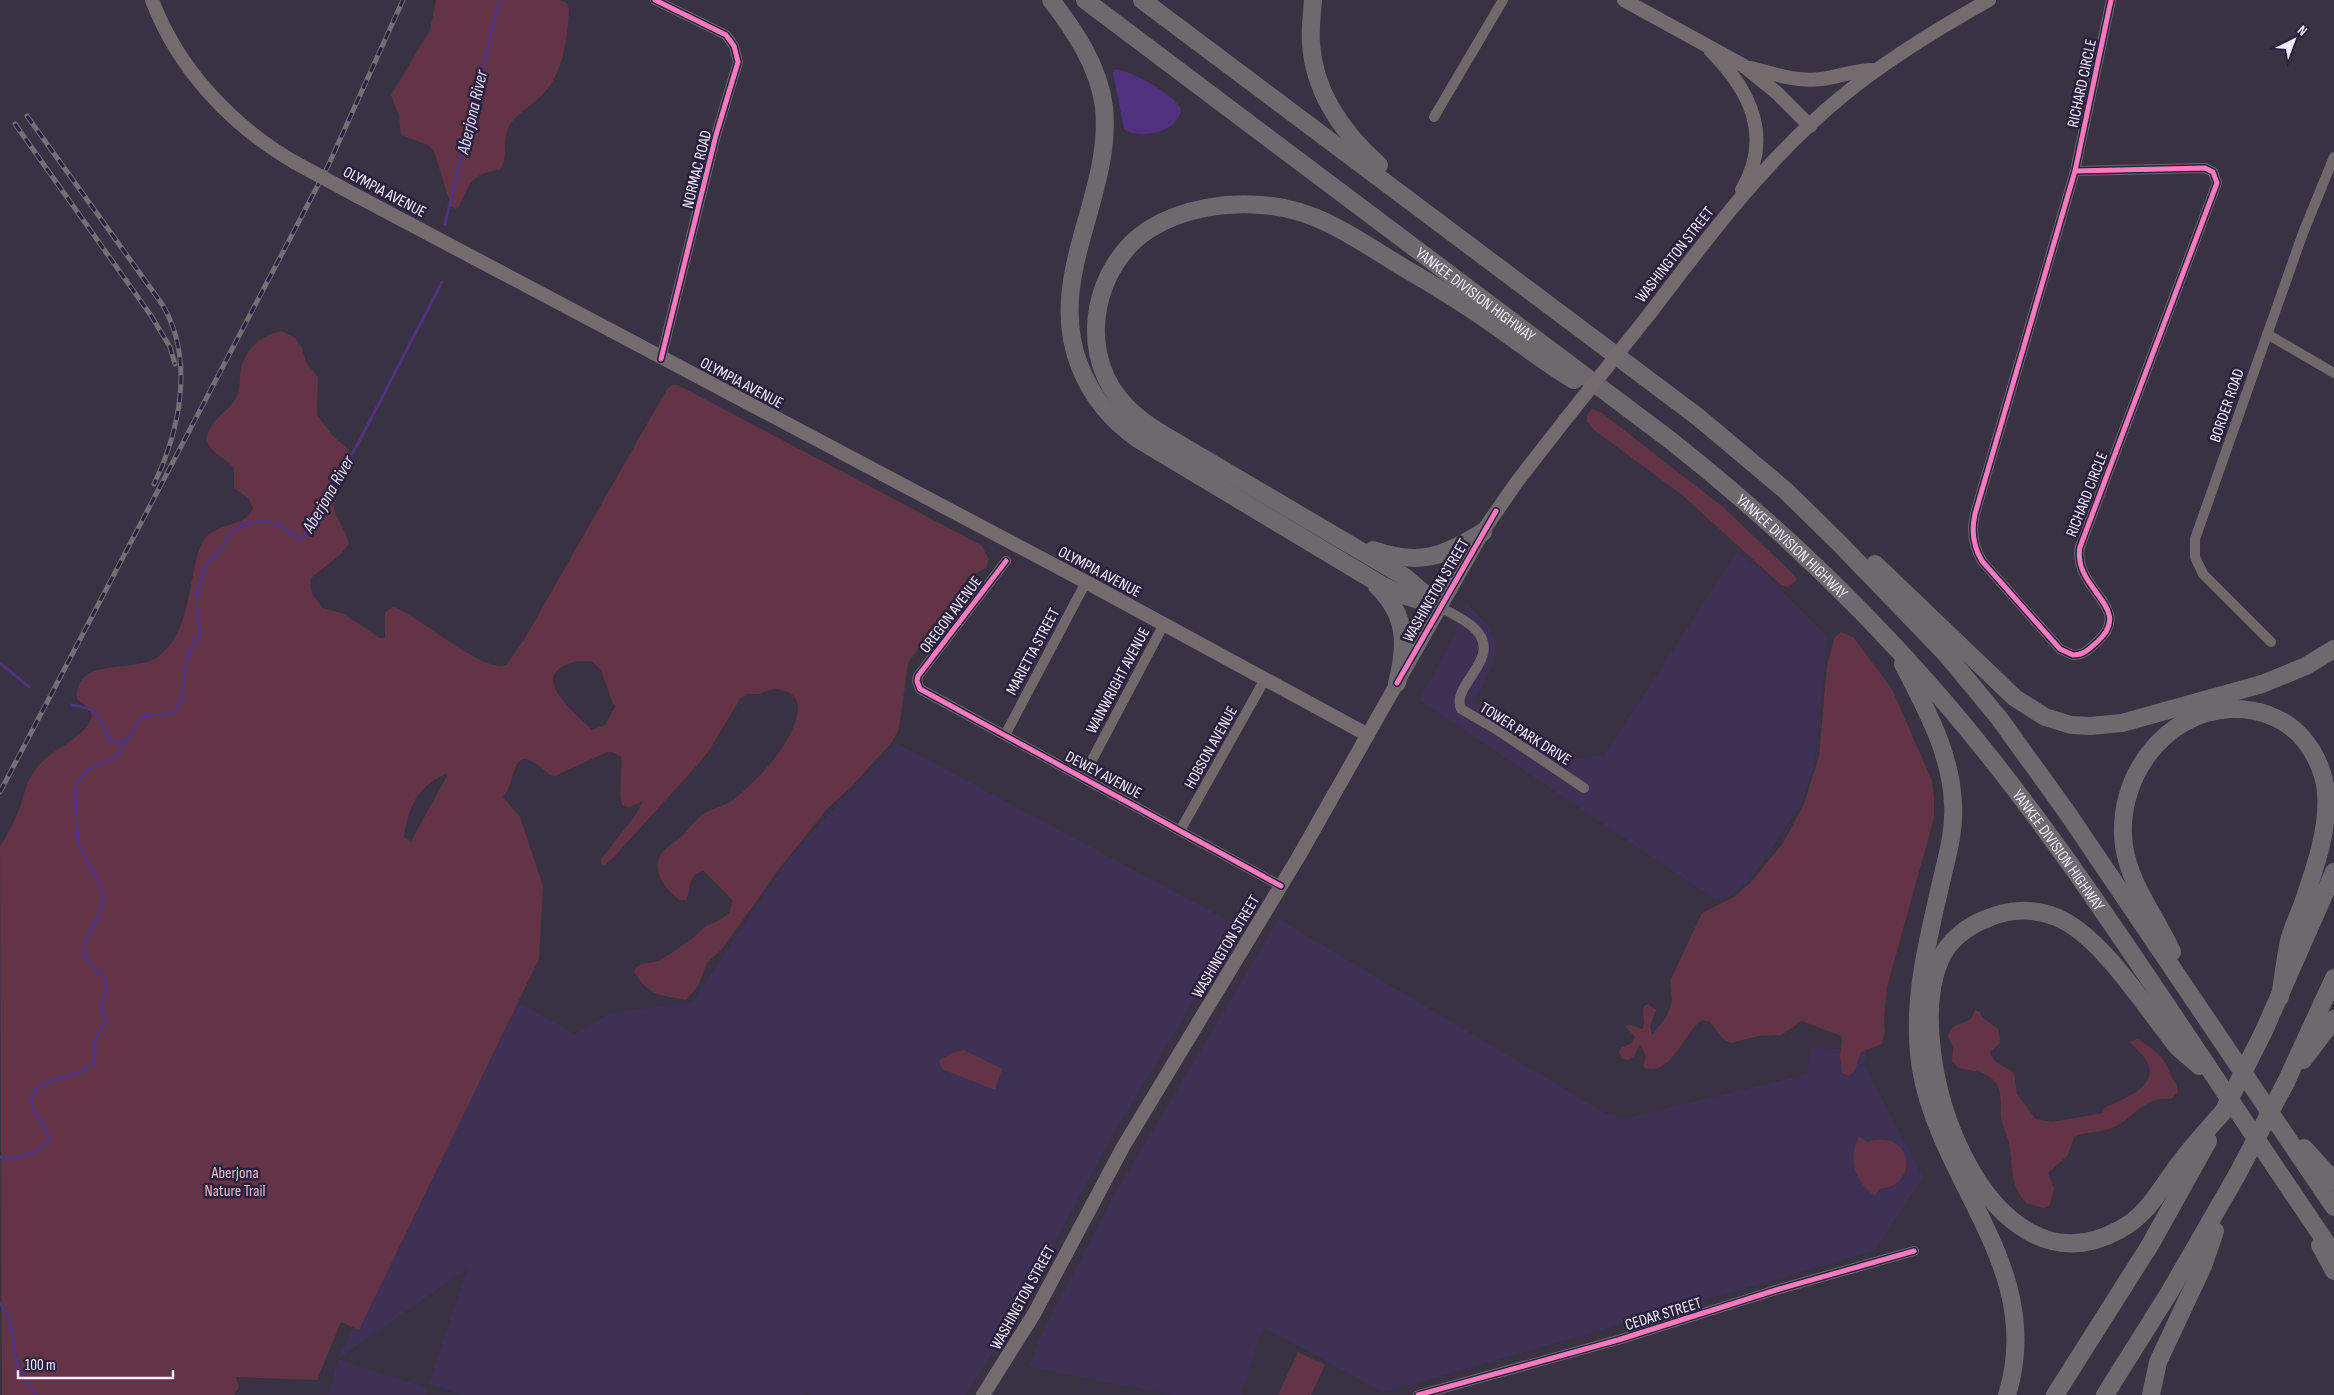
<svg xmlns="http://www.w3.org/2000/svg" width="2334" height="1395" font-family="'Sofia Sans Condensed',sans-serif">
	<rect width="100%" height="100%" fill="#383243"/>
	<g fill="#3d3154">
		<polygon points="1737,552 1760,569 1826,635 1826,655 1814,766 1803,801 1751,879 1730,896 1716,900 1419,700 1452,640 1466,602 1488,625 1495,644 1494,663 1475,702 1564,761 1604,755"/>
		<polygon points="897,743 1239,926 1113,1134 1014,1320 965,1395 808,1395 806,1392 799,1395 463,1395 428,1384 467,1269 338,1359 427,1388 425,1395 328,1395 338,1359 512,999 575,1034 609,1013 692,1002 788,860 821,822"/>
		<polygon points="1279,919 1605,1113 1626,1118 1807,1074 1811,1047 1867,1051 1864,1063 1923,1177 1874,1251 1400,1388 1382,1392 1263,1327 1241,1395 1172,1395 1028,1367 1040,1337 1112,1198"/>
	</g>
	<g fill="#623446" fill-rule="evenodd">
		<path d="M436 0H560L567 3 569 9C567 40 564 75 540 97 531 106 516 114 509 126 502 139 509 157 500 170 473 172 469 184 459 207L455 209 451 206 434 151 428 145 401 135 399 116 391 95 430 30Z"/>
		<path d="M282 331 295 338 302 348 306 362 318 377 317 415 332 435 349 450 350 455 333 500C333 517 346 528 349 544L341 554 311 578 310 586 313 595 323 608 344 614 380 638H385V612L393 607C415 612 488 678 507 664L525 638 667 389 672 385H678L981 545 989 559 986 568 968 577 958 594 953 613 928 635 908 663 899 729 892 742 852 786 827 809 779 869 723 948 707 963 698 986 686 1000C659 994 651 998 634 972L636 967 642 964 659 961 692 939 706 926 718 921 729 913 733 901 704 871C688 874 690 888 687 900H679C665 889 651 871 661 854 666 846 675 842 681 837 688 830 695 820 702 815 711 808 725 806 733 800 758 780 796 741 798 708 799 690 772 684 761 694H746L740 699 710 749 700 762 613 858 604 865 601 864V859L635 816 643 801 629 807 622 805C618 790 623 773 621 757L613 752H607L555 776 550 775C508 736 519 779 503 797L520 817 543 886 539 959 359 1330 341 1322 317 1380 236 1377 239 1387 234 1395H2L0 846C7 836 13 824 18 812 25 795 26 778 40 764 52 750 87 735 91 719 94 708 83 705 77 699 75 654 136 675 159 656 186 635 188 596 195 565 197 556 200 544 206 537 219 523 247 526 253 508L248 498 234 488V467L212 450 206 440C211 416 229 413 237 396 241 386 239 375 242 365 248 347 264 333 282 331ZM578 661H591L601 670 613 704 616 705 605 725 592 730C574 711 523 674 578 661ZM445 774H448L411 841 404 837C409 807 416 788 445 774Z"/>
		<polygon points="1592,409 1602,413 1723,507 1789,570 1796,578 1796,581 1788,587 1781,585 1681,494 1594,430 1587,422 1587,415"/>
		<path d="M1841 632 1853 637 1892 689 1932 781 1934 796V818L1887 987 1884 1021 1885 1031 1882 1044 1861 1052 1855 1070 1849 1076 1842 1073 1840 1058 1842 1040 1841 1036 1802 1021 1781 1035 1758 1036 1731 1043 1724 1040 1710 1022 1703 1020C1688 1025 1670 1081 1643 1067L1646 1056 1640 1044 1634 1056 1628 1060 1622 1059 1619 1052 1621 1048 1632 1043 1635 1037 1625 1026 1631 1025 1642 1029C1647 1022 1641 1014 1644 1006L1648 1004 1656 1010 1650 1026 1652 1035 1667 1016 1672 1001 1670 981 1702 913 1734 897 1752 881 1783 843 1804 804 1819 756 1827 665 1835 637Z"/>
		<path d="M1975 1010 1980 1012 1982 1017 1999 1030 2000 1043 1990 1052C1994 1066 2004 1064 2014 1073L2017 1094 2036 1119 2052 1122 2103 1113 2104 1108C2117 1101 2156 1089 2149 1066 2146 1057 2135 1048 2129 1041L2138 1039C2148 1046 2159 1052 2166 1064 2170 1071 2171 1079 2177 1085L2178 1092 2171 1099C2141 1097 2136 1118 2112 1128 2100 1133 2086 1131 2074 1137L2068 1155 2048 1173 2054 1188 2050 1205 2044 1208 2026 1203C2008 1181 2014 1168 2009 1144 2008 1137 2004 1130 2002 1122 1999 1107 2005 1089 1991 1078 1981 1070 1970 1071 1958 1068L1952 1061 1953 1048 1948 1037C1951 1022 1960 1026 1971 1019Z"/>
		<polygon points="964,1050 1002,1069 995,1090 942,1069 939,1060 952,1053"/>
		<path d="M1859 1136 1867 1142C1913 1127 1921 1187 1879 1189L1875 1196C1855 1182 1847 1158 1859 1136Z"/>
		<polygon points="1298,1352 1325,1365 1311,1395 1278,1395"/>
	</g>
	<path fill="#51327e" d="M1115 69C1132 71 1172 93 1181 109 1180 131 1139 141 1124 129L1113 73Z"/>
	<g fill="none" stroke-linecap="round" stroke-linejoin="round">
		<g stroke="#51327e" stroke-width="3">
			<polyline points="445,224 499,0"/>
			<polyline points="0,663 29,687"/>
			<path d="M71 705C101 708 99 719 111 743L126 739"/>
			<path d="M0 1157C15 1161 42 1152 49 1139 47 1125 31 1111 31 1101 29 1079 75 1079 90 1066 98 1060 93 1049 95 1041 97 1033 104 1028 106 1020L102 1007 107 986 105 979 84 956V944L99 915 103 899 100 885 78 843 75 794 77 783 87 770 116 757 142 716 171 713 177 708 181 700 188 653 200 634 196 601 202 575 209 560 219 552 231 532 245 524 266 521 279 525 299 539H302L360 440 442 282"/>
			<path d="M0 1303C16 1321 11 1347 19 1368 22 1377 31 1387 36 1395"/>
		</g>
		<g stroke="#6f696c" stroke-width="10">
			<polyline points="655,0 726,35 734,46 738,62 716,135 661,359"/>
			<polyline points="1434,117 1503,0"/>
			<path d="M2075 171 2205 168 2213 172 2217 183 2080 547C2072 590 2136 607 2097 642 2089 649 2084 655 2073 655L2060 649 1982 561C1973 546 1971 531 1975 514L2075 171 2111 0"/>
			<polyline points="2267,334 2334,373"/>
			<polyline points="1006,561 918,676 917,681 920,689 1281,886"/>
			<path d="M1440 607C1452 614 1467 620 1476 630 1503 659 1450 685 1461 709L1499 731 1584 788"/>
			<polyline points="2271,642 2203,574 2195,557 2195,539 2303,233 2334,157"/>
			<polyline points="1005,735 1086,582"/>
			<polyline points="1083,777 1164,624"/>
			<polyline points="1181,829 1265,679"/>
			<polyline points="1418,1395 1618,1340 1776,1290 1914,1251"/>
		</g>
		<g stroke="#736c6f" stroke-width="14">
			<path d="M152 0C178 69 231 125 294 162"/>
			<polyline points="1624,0 1744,66 1777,93 1810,126"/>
			<path d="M1711 51C1751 91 1773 137 1742 190"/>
			<path d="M1751 68C1774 74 1797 82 1821 79 1840 77 1856 69 1876 70"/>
			<polyline points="357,196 1086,582 1368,735"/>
			<path d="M1651 312C1708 237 1767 158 1840 98 1886 60 1937 29 1989 0"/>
			<polyline points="983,1395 1034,1314 1123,1147 1299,856 1485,528 1516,483 1565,420"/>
		</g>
		<g stroke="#6e686f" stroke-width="18">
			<path d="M1051 0C1075 31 1099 67 1104 107 1113 197 1044 277 1080 367 1092 397 1112 421 1138 439L1383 586 1402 595 1438 606"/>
			<path id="s1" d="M1085 0 1670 440C1769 518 1860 604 1942 699 2030 801 2105 913 2180 1025 2231 1101 2282 1178 2334 1254"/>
			<polyline points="1142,0 1698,417 1785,490 1840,544 1946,654 1999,718 2066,811 2334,1207"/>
			<path d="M1313 0C1312 14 1310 28 1311 43 1314 93 1343 133 1379 165"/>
			<path d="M1373 550C1419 566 1443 557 1483 532"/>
			<polyline points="1875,564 2015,698 2045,717 2071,725 2090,726 2122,723 2262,684 2306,666 2334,649"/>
			<path d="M1377 586C1407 615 1407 645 1397 683"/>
			<path d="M1440 607 1405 577 1164 435C1147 425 1131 414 1118 397 1078 346 1095 265 1148 230 1184 207 1230 201 1272 206 1316 211 1354 237 1391 260 1424 280 1456 298 1487 320 1516 340 1544 362 1574 380"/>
			<path d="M1903 664C1926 709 1951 753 1953 804 1955 832 1946 860 1940 887 1926 948 1911 1006 1921 1069 1941 1185 2046 1270 2007 1395"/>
			<path d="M2172 952C2156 916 2130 886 2124 846 2115 780 2163 712 2231 709 2257 708 2282 717 2300 735 2314 751 2324 771 2326 792 2329 829 2315 868 2303 903 2299 915 2292 928 2289 941 2285 960 2283 979 2280 997"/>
			<polyline points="2263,1033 2334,872"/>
			<polyline points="2303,1060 2334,1019"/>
			<path d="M2199 1066C2192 1059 2183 1053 2176 1045 2146 1008 2101 935 2056 917 2033 908 2008 909 1986 919 1967 926 1948 941 1940 960 1899 1056 1987 1303 2119 1230 2148 1215 2160 1189 2179 1164 2192 1146 2208 1129 2223 1112"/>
			<polyline points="2286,1082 2334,978"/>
			<polyline points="2304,1148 2334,1181"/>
			<polyline points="2320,1245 2334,1271"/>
			<polyline points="2055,1395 2150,1245 2208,1141"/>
			<polyline points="2105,1395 2169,1293 2237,1175"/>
			<polyline points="2151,1395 2158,1362 2203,1266 2215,1231"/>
		</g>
		<g stroke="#746e76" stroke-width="5">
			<g id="rail">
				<path d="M27 116 162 304C195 359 180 430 154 484"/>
				<polyline points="15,124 152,317 170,347 175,364"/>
				<polyline points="0,792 328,166 403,0"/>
			</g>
		</g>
		<use href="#rail" stroke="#2b213f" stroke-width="3" stroke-dasharray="9" stroke-linecap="butt"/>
		<g stroke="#736c6f" stroke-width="14">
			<polyline points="294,162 357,196"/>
			<polyline points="1565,420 1651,312"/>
		</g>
		<g stroke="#6e686f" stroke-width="18">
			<polyline points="2223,1112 2263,1033"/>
			<polyline points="2237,1175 2286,1082"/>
		</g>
		<g stroke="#2b213f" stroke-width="8">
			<g id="cycleway">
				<polyline points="655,0 726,35 734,46 738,62 716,135 661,359"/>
				<path d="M2075 171 2205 168 2213 172 2217 183 2080 547C2072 590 2136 607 2097 642 2089 649 2084 655 2073 655L2060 649 1982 561C1973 546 1971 531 1975 514L2075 171 2111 0"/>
				<polyline points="1006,561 918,676 917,681 920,689 1281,886"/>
				<polyline points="1397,683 1496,511"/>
				<polyline points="1418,1395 1618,1340 1776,1290 1914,1251"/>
			</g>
		</g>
		<use href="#cycleway" stroke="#fd7abc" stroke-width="5"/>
	</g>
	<g text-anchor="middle" stroke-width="5" stroke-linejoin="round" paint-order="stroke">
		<g font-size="16" fill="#f2edfd" stroke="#2b213f">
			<text transform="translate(2081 83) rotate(-78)" y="6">RICHARD CIRCLE</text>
			<text transform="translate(696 169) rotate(-76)" y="6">NORMAC ROAD</text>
			<text transform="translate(385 191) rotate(28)" y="6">OLYMPIA AVENUE</text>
			<text transform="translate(1674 254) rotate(-52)" y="6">WASHINGTON STREET</text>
			<text dy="6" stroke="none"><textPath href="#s1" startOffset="489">YANKEE DIVISION HIGHWAY</textPath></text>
			<text transform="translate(742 382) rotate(28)" y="6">OLYMPIA AVENUE</text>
			<text transform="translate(2226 405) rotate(-71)" y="6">BORDER ROAD</text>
			<text transform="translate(2086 494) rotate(-69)" y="6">RICHARD CIRCLE</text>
			<text dy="6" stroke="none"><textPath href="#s1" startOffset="894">YANKEE DIVISION HIGHWAY</textPath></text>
			<text transform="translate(1100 571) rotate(28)" y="6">OLYMPIA AVENUE</text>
			<text transform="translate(1435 590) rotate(-60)" y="6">WASHINGTON STREET</text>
			<text transform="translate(950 614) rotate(-53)" y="6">OREGON AVENUE</text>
			<text transform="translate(1032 651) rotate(-62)" y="6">MARIETTA STREET</text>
			<text transform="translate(1117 680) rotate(-62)" y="6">WAINWRIGHT AVENUE</text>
			<text transform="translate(1526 733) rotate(32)" y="6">TOWER PARK DRIVE</text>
			<text transform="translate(1210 747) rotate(-61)" y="6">HOBSON AVENUE</text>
			<text transform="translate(1104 774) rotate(28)" y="6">DEWEY AVENUE</text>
			<text dy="6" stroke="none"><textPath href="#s1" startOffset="1299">YANKEE DIVISION HIGHWAY</textPath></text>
			<text transform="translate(1225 946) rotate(-59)" y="6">WASHINGTON STREET</text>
			<text transform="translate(1022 1297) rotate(-61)" y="6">WASHINGTON STREET</text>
			<text transform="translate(1663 1313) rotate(-17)" y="6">CEDAR STREET</text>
		</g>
		<g font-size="16" fill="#f1bbcb" stroke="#2b213f">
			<text x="235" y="1178">Aberjona<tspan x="235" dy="18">Nature Trail</tspan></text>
		</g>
		<g font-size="18" font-style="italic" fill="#dfd8f0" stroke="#2b213f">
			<text transform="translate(472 112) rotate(-77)" y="6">Aberjona River</text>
			<text transform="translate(328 494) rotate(-60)" y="6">Aberjona River</text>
		</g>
	</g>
	<g transform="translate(2294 40) rotate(42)" stroke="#2b213f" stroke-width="4" paint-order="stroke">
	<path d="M0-4L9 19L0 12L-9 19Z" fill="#f2edfd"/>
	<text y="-8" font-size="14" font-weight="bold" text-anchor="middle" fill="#f2edfd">N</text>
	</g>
	<path d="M18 1370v8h155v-8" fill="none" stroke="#f2edfd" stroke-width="2.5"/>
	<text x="25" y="1370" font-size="15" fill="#f2edfd" stroke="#2b213f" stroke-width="4" paint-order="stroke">100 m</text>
</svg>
